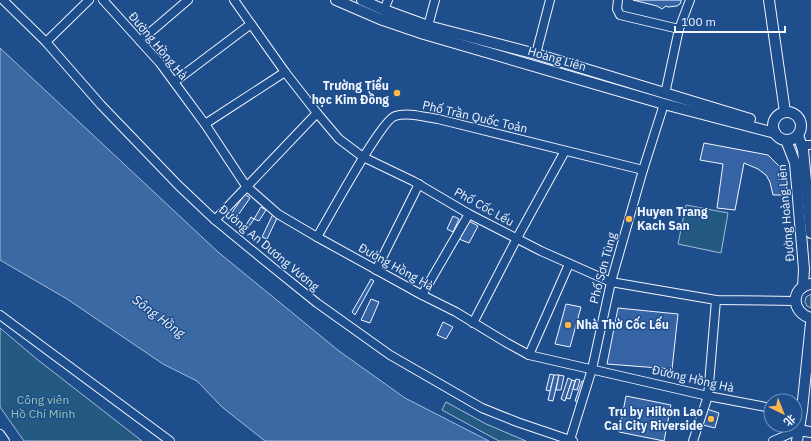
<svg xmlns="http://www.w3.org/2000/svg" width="811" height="441" font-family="'IBM Plex Sans','Noto Sans SC',sans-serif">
	<rect width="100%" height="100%" fill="#1f4e8c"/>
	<g fill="#245a82" stroke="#a8bbd7">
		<polygon points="686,205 728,213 721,253 678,244"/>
		<polygon points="811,294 811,308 807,306 805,302 806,297"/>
		<polygon points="0,328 38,360 142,441 24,441 0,407"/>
		<polygon points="446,402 486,424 526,441 499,441 442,410"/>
	</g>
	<polygon fill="#3b69a3" stroke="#a8bbd7" points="0,48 218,252 339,351 405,398 489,441 265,441 222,407 197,381 163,364 67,299 0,260"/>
	<g fill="#3563a3" stroke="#f2f6ff">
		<polygon points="633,0 681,0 681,2 680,4 677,6 668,7 666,6 662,9 657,6"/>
		<polygon points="704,143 768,155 784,171 788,195 773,195 770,182 766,175 758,169 744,163 735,210 717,208 723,164 700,160"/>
		<polygon points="245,194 250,198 236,218 231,214"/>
		<polygon points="261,207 266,210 259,221 254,219"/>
		<polygon points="273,214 278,216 267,239 262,237"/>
		<polygon points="453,216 459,219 453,232 447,229"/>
		<polygon points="251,217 254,219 246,231 243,230"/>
		<polygon points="469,221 478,226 469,243 459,239"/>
		<polygon points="371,279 374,281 355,315 352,312"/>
		<polygon points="371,299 379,302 370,323 361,320"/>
		<polygon points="566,304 581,307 570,347 555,344"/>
		<polygon points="618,308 678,314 672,369 607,364"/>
		<polygon points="443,322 453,327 446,339 437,335"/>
		<polygon points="550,374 554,375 550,391 546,390"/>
		<polygon points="554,375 559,375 553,401 548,400"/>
		<polygon points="559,375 564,376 561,390 556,390"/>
		<polygon points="568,378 572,380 565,401 561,399"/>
		<polygon points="576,379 580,380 577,390 573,389"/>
		<polygon points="572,380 575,381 570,399 566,398"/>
		<polygon points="582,381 586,382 580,402 575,401"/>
		<polygon points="626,396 671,405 664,441 619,432"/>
		<polygon points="707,409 719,413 715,428 703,425"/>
	</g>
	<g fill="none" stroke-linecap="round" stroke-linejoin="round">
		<g stroke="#f2f6ff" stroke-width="10">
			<g id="minor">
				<polyline points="3,0 46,42 101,105 179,186 215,220 276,270 317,303 390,355 482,408 517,422 573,441"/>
				<polyline points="103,0 160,63 174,82 205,124 246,186 278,214 317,237 422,295 456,312 507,343 529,355 708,396 771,408"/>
				<polyline points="234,0 285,72 317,113 339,139 363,157 413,181 469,214 541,251 611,282 716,300 795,301"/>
				<polyline points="618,0 617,9 620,15 679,29"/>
				<polyline points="384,10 388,0"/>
				<polyline points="428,26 435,0"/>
				<polyline points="140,41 188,0"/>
				<polyline points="46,42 89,0"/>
				<polyline points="536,54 550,0"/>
				<polyline points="174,82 251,24"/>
				<polyline points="665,94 679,29 690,0"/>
				<polyline points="205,124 285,72"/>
				<polyline points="802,145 811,145"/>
				<polyline points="215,220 317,113"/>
				<path d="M317 237C328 219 381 120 395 116 408 112 424 117 438 119L643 170"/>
				<polyline points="376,270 419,184"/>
				<polyline points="422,295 469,214"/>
				<polyline points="0,315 170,441"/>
				<polyline points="473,323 517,238 565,151"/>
				<polyline points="529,355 569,264"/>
				<polyline points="0,434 5,441"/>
				<polyline points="570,440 592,369 611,282 643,170 664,104"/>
				<polyline points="693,441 708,396 716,300"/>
				<polyline points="773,441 798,430"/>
			</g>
		</g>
		<g stroke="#f2f6ff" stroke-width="12">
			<g id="major">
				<polyline points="336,0 380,19 424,34 664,104 775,133"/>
				<polyline points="362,0 384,10 428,26 536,54 750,119"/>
				<polyline points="769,0 785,112"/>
				<circle cx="787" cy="126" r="14"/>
				<polyline points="798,135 803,150 811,233"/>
				<polyline points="786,140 795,163 804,269 803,287"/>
				<path d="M811 284C790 287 791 313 811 318"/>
				<polyline points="798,430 811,432"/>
				<polyline points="797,441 802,410 811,323"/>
			</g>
		</g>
		<use href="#minor" stroke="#1f4e8c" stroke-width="8"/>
		<use href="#major" stroke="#1f4e8c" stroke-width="10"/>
	</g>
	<g fill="#ffb74d" stroke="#1f4e8c" stroke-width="1.5">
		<circle cx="397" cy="93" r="4"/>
		<circle cx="629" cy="219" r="4"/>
		<circle cx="568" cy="325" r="4"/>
		<circle cx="711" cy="419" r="4"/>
	</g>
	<g text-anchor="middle" stroke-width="3" stroke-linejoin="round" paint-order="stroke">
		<g font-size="12" fill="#f2f6ff" stroke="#1f4e8c">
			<text transform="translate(158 46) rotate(50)" y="4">Đường Hồng Hà</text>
			<text transform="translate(557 59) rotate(16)" y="4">Hoàng Liên</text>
			<text transform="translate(475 117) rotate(13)" y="4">Phố Trần Quốc Toản</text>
			<text transform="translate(484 207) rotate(29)" y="4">Phố Cốc Lếu</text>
			<text transform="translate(786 213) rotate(-95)" y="4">Đường Hoàng Liên</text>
			<text transform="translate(269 248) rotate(40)" y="4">Đường An Dương Vương</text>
			<text transform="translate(396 267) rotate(29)" y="4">Đường Hồng Hà</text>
			<text transform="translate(603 268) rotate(-75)" y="4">Phố Sơn Tùng</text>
			<text transform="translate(693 379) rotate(13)" y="4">Đường Hồng Hà</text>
		</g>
		<g font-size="12" font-weight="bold" fill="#f2f6ff" stroke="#1f4e8c" text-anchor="end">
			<text x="389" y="90">Trường Tiểu<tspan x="389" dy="14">học Kim Đồng</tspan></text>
			<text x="637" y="216" text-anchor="start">Huyen Trang<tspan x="637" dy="14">Kach San</tspan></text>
			<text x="576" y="329" text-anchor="start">Nhà Thờ Cốc Lếu</text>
			<text x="703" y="416">Tru by Hilton Lao<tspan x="703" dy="14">Cai City Riverside</tspan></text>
		</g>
		<g font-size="12" fill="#97c8a6" stroke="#1f4e8c">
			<text x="43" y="404">Công viên<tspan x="43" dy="14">Hồ Chí Minh</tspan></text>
		</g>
		<g font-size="13" font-style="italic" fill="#f2f6ff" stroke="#1f4e8c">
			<text transform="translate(159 316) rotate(37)" y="5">Sông Hồng</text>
		</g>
	</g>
	<g transform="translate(783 413) rotate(137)"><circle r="19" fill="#1f4e8c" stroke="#7391ba"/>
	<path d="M0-3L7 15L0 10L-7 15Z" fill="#ffb74d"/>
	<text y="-6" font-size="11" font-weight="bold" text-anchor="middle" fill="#f2f6ff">北</text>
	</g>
	<path d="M675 26v6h110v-6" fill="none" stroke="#f2f6ff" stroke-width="2"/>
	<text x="681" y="26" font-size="12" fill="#f2f6ff" stroke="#1f4e8c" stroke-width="3" paint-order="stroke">100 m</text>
</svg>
